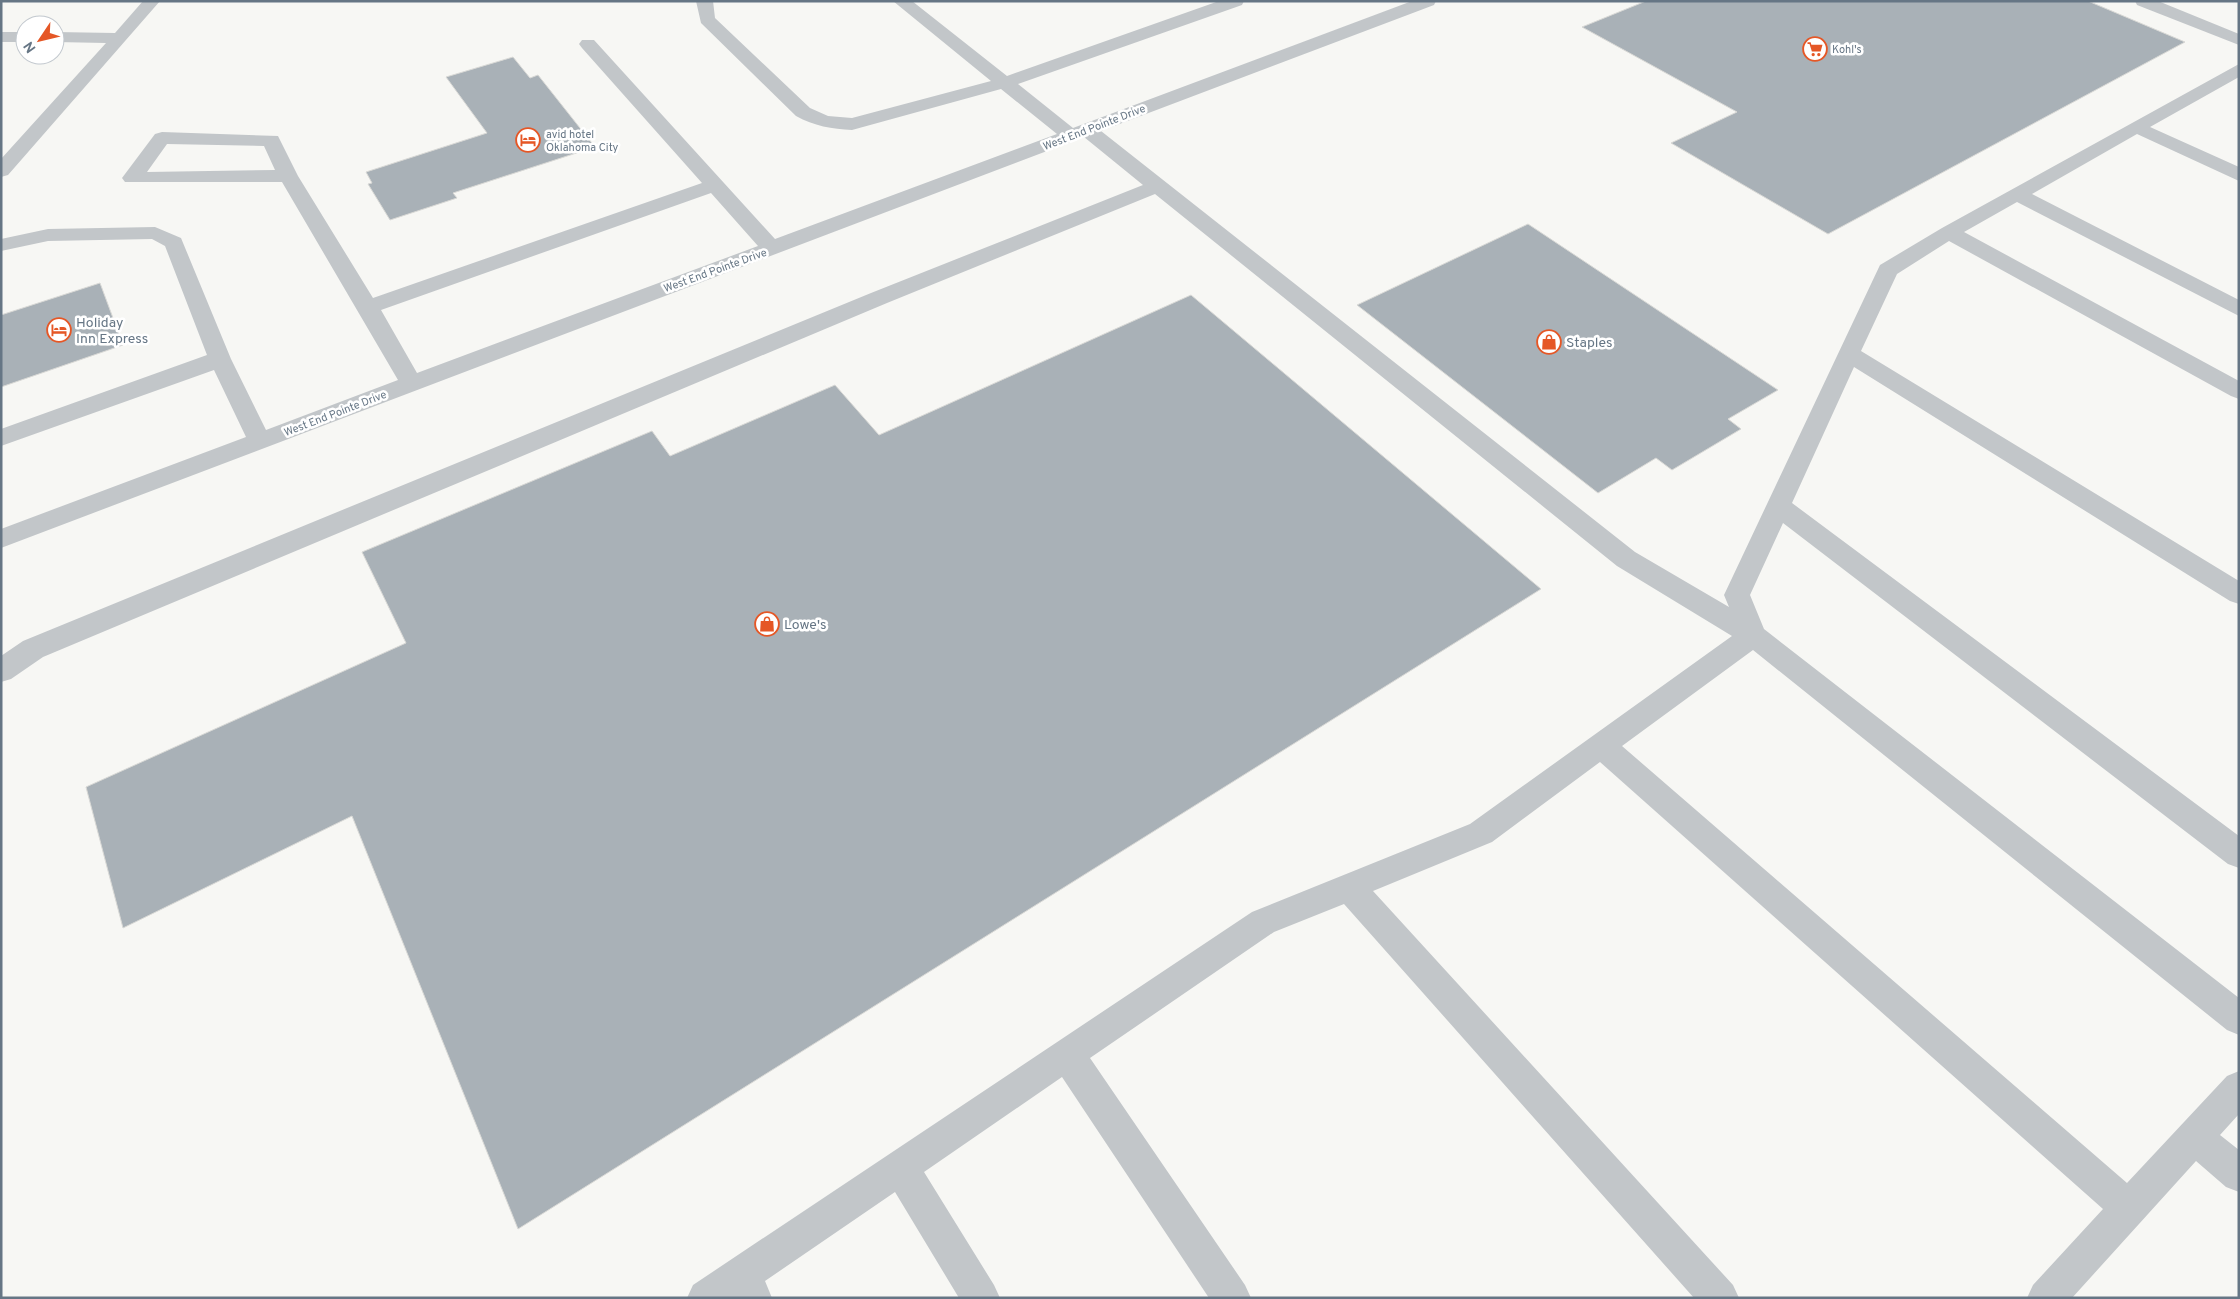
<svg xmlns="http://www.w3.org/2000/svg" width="2240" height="1299" font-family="Overpass,sans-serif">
	<rect width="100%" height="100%" fill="#f7f7f4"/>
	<g fill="#a9b1b7" stroke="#d9d9d6">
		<polygon points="1646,1 2088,1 2185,42 1828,234 1671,143 1737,112 1582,27"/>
		<polygon points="513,57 530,78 538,75 595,147 453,193 457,198 390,220 368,184 372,183 366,172 487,133 446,77"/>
		<polygon points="1528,224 1778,390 1728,419 1741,429 1672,470 1656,458 1598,493 1357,305"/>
		<polygon points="100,283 123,345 1,387 1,315"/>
		<polygon points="1191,295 1541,589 518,1229 352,816 123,928 86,787 406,643 362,552 652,431 670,456 835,385 879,435"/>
	</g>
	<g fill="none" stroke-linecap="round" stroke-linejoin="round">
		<g fill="#c2c6c9" fill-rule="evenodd">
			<polygon points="143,1 160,1 8,175 1,177 1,159 106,43 55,42 55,32 115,33"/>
			<path d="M696 1H713L715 18 810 108 828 116 852 118 991 81 893 1H912L1007 76 1219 1H1244L1242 5 1018 84 1073 128 1412 1H1436L1434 5 1101 131 1635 552 1729 607 1724 595 1880 265 1942 228 2239 64V77L2150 127 2239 167V181L2137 134 2032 194 2239 300V316L2017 202 1964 232 2239 381V399L2231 396 1949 241 1897 274 1861 351 2239 581V604L2230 601 1854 367 1792 503 2239 836V868L2228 864 1783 523 1750 595 1764 629 2239 998V1035L2227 1030 1753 650 1622 746 2127 1183 2227 1076 2239 1071V1114L2220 1135 2239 1150V1192L2226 1187 2196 1161 2072 1298H2027L2033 1285 2103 1209 1600 762 1492 842 1373 891 1733 1285 1739 1298H1694L1344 904 1274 932 1090 1058 1245 1285 1251 1298H1209L1062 1077 924 1172 994 1285 1000 1298H959L895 1192 765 1281 772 1298H687L693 1285 1252 912 1470 824 1732 636 1617 566 1155 194 887 303 43 657 11 679 1 682V656L23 641 871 293 1143 185 1084 137 1 548V529L246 437 214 370 1 446V429L207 355 165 246 152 239 48 241 1 251V239L48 229 155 227 181 238 231 359 266 430 398 380 282 182H125L122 178 155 134 162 132 278 136 298 176 373 298 702 183 582 48 579 44 582 40H594L775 239 1057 134 1001 89 852 130C832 129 814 126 796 116L701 23ZM167 144 264 146 275 170 147 172ZM711 193 758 246 417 373 381 310Z"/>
			<polygon points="2135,1 2158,1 2239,34 2239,45 2137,5"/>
			<rect x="1" y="32" width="24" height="10"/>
		</g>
	</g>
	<defs>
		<g id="supermarket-ring" transform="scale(1.25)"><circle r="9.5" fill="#fff" stroke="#e55726" stroke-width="1.5"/><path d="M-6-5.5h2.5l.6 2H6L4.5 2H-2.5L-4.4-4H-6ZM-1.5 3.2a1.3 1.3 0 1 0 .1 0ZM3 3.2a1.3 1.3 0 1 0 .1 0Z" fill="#e55726"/></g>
		<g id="hotel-ring" transform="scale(1.25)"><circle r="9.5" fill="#fff" stroke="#e55726" stroke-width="1.5"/><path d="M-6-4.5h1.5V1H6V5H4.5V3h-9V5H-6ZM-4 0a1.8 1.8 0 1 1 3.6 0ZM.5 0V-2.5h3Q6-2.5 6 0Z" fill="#e55726"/></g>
		<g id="shop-ring" transform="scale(1.25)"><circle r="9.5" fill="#fff" stroke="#e55726" stroke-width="1.5"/><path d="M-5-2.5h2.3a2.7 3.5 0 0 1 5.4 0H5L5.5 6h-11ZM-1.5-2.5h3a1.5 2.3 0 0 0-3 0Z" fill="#e55726"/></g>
	</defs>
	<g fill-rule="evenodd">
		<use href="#supermarket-ring" x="1815" y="49"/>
		<use href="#hotel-ring" x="528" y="140"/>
		<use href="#hotel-ring" x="59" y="330"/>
		<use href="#shop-ring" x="1549" y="342"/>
		<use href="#shop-ring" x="767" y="624"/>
	</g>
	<g text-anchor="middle" stroke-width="5" stroke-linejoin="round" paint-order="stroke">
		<g font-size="11" fill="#667685" stroke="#fff" text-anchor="start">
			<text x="1832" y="53">Kohl's</text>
			<text x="546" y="138">avid hotel<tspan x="546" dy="13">Oklahoma City</tspan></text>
		</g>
		<g font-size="11" fill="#667685" stroke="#fff">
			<text transform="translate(1094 127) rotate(-21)" y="4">West End Pointe Drive</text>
			<text transform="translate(715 270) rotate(-20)" y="4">West End Pointe Drive</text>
			<text transform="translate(335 413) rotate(-21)" y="4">West End Pointe Drive</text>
		</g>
		<g font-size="14" fill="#667685" stroke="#fff" text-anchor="start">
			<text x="76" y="327">Holiday<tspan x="76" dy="16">Inn Express</tspan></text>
			<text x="1566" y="347">Staples</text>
			<text x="784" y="629">Lowe's</text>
		</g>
	</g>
	<rect width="2240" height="1299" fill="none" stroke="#667685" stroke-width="5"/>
	<g transform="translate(40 40) rotate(235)"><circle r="24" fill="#ffffff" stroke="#c2c8ce"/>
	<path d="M0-4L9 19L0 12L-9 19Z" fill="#e55726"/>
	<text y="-8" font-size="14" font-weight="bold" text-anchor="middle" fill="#667685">N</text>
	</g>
</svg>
